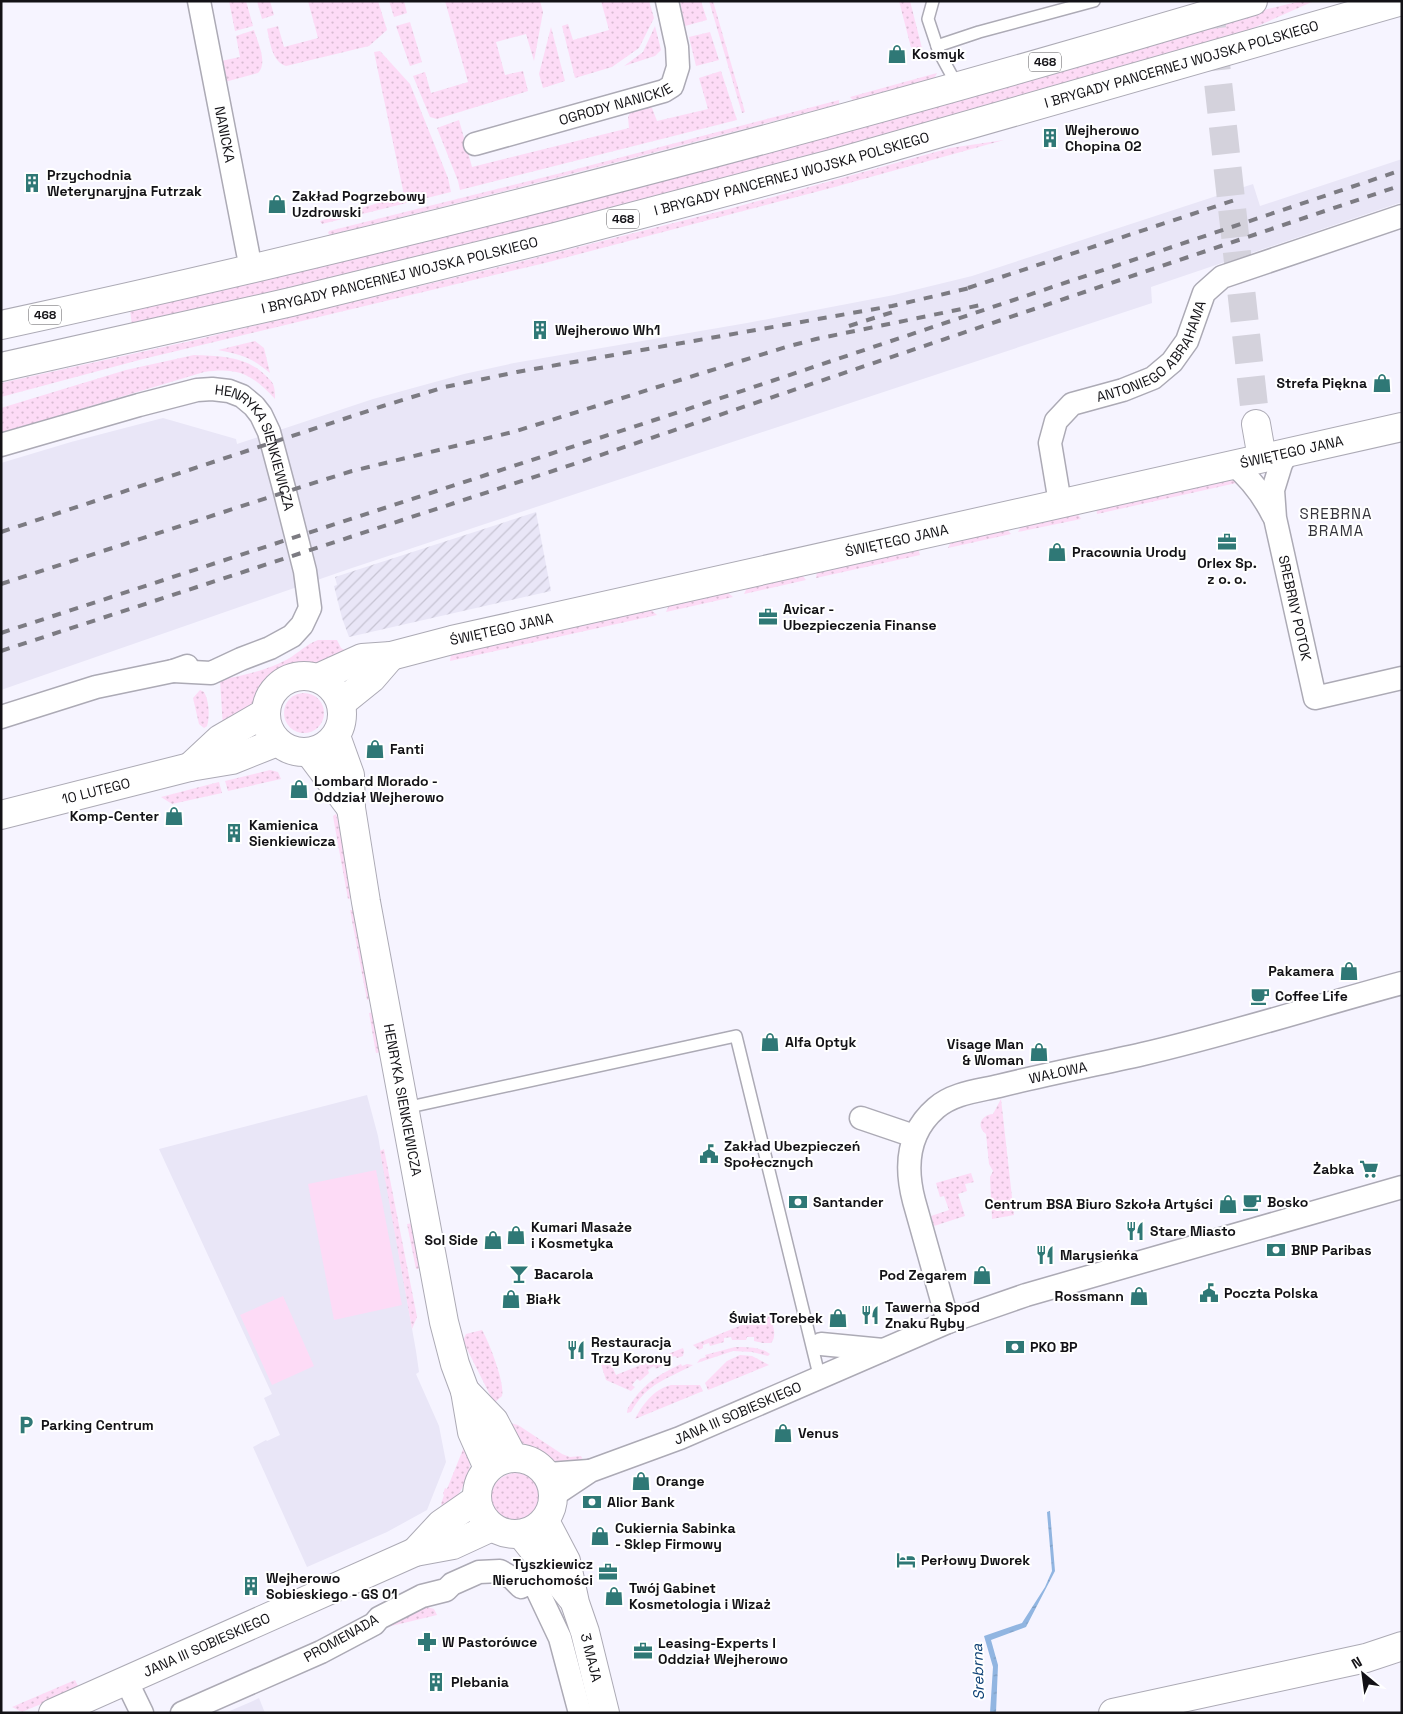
<svg xmlns="http://www.w3.org/2000/svg" width="1403" height="1714" font-family="'Space Grotesk',sans-serif">
	<defs>
		<pattern id="industrial-furrows" width="10" height="10" patternUnits="userSpaceOnUse" patternTransform="scale(1.25)"><rect width="10" height="10" fill="#e9e6f7"/><path d="M-1 1l2-2M0 10L10 0M9 11l2-2" fill="none" stroke="#c7c4d3"/></pattern>
		<pattern id="green-dots" width="8" height="8" patternUnits="userSpaceOnUse" patternTransform="scale(1.25)"><rect width="8" height="8" fill="#fddbf6"/><path d="M2 2h.1M6 6h.1" fill="none" stroke="#d8bbd2" stroke-width="1.8" stroke-linecap="round"/></pattern>
		<pattern id="water-ripples" width="26" height="14" patternUnits="userSpaceOnUse" patternTransform="scale(1.25)"><rect width="26" height="14" fill="#91b5e1"/><path d="M2 4q2-2 4 0t4 0M15 11q2-2 4 0t4 0" fill="none" stroke="#7c9bc0"/></pattern>
	</defs>
	<rect width="100%" height="100%" fill="#f6f4ff"/>
	<g fill="#e9e6f7">
		<polygon points="1402,159 1402,202 1151,287 1152,303 349,569 1,690 1,463 71,442 163,418 236,439 237,444 373,399 464,374 514,363 747,323 894,295 972,276 1253,184 1260,206"/>
		<polygon points="367,1095 378,1136 416,1351 419,1372 416,1374 439,1426 446,1462 427,1510 387,1532 307,1567 253,1447 266,1440 267,1441 280,1435 264,1398 272,1394 159,1149"/>
		<polygon points="259,1698 265,1713 225,1713 253,1701"/>
	</g>
	<polygon fill="url(#industrial-furrows)" points="536,512 551,591 349,637 342,618 334,586 337,585 335,577"/>
	<g fill="url(#green-dots)">
		<polygon points="229,1 246,1 253,26 235,31"/>
		<polygon points="257,1 270,1 274,15 262,19"/>
		<path d="M308 1H378L387 30 369 46 286 66C272 62 270 42 267 29L278 26 284 47 318 38Z"/>
		<polygon points="389,1 404,1 407,13 394,17"/>
		<polygon points="445,1 540,1 543,12 534,61 526,34 496,42 505,75 523,71 528,91 437,119 430,117 413,76 425,72 431,93 468,82"/>
		<polygon points="601,1 649,1 654,18 639,48 612,67 575,78 562,26 568,24 573,40 609,30"/>
		<polygon points="680,1 701,1 707,20 685,26"/>
		<polygon points="709,1 713,1 745,112 742,113"/>
		<polygon points="899,1 910,1 924,56 914,59"/>
		<polygon points="1301,1 1314,1 1233,37 814,157 424,257 132,326 130,310 1230,18"/>
		<polygon points="410,22 422,62 410,66 396,26"/>
		<polygon points="655,26 661,50 655,56 624,66 643,52"/>
		<polygon points="551,27 565,81 543,88 539,74"/>
		<path d="M254 30C258 43 268 63 258 73L225 82 221 61 240 57 236 36Z"/>
		<polygon points="710,32 719,60 696,66 689,37"/>
		<polygon points="380,51 410,84 448,178 451,192 322,224 320,221 404,195 374,52"/>
		<polygon points="721,71 737,120 460,190 458,181 437,128 459,120 472,167 629,128 628,117 632,109 646,105 652,108 657,121 708,109 699,78"/>
		<polygon points="937,73 935,77 931,79 853,100 850,97"/>
		<path d="M839 100V104C669 149 500 193 330 235L328 233 329 231 565 172Z"/>
		<polygon points="1004,140 831,188 545,263 143,359 1,397 1,383 195,340 503,266 729,209 950,148"/>
		<path d="M255 341 264 348 270 373C251 357 242 355 218 350Z"/>
		<path d="M194 355C219 356 246 356 265 375 268 378 271 380 273 384 275 389 275 394 275 399 252 374 238 367 204 372L1 433V408L126 370Z"/>
		<polygon points="1226,479 1241,482 1097,514 1096,508"/>
		<polygon points="1077,512 1081,519 1018,532 1022,525"/>
		<polygon points="1006,528 1011,534 948,548 951,541"/>
		<polygon points="918,548 920,555 816,578 817,571"/>
		<polygon points="802,575 806,580 744,594 747,588"/>
		<polygon points="727,592 733,597 666,612 669,605"/>
		<polygon points="651,610 657,615 450,661 451,654"/>
		<path d="M318 640H337L341 648 348 652 319 664H294L273 674 263 685 252 705 223 728 220 680C244 675 266 671 288 659 298 653 307 644 318 640Z"/>
		<path d="M200 690 204 692C209 700 210 717 207 726L204 728 199 724 193 698Z"/>
		<circle cx="304" cy="713" r="20"/>
		<polygon points="270,770 278,772 281,779 228,791 225,781"/>
		<polygon points="219,782 222,793 172,804 161,797"/>
		<polygon points="336,814 343,837 353,898 348,899 334,822 333,816"/>
		<polygon points="350,910 356,910 372,998 367,1000"/>
		<polygon points="374,1012 382,1052 376,1053 369,1013"/>
		<path d="M1001 1099 1014 1215 992 1219 990 1177 993 1171 989 1164 986 1134C976 1126 981 1115 993 1114Z"/>
		<polygon points="384,1149 417,1317 412,1329 380,1151"/>
		<polygon points="971,1173 974,1182 965,1184 967,1191 958,1194 965,1216 934,1226 931,1216 949,1210 944,1196 940,1197 936,1183"/>
		<polygon points="413,1223 422,1268 416,1269 407,1224"/>
		<path d="M769 1314C772 1323 778 1335 771 1343H763L754 1341V1337H747L746 1340H732L731 1337 724 1338V1342L710 1346 709 1343 703 1345V1348L699 1350 693 1345Z"/>
		<path d="M482 1330C489 1342 505 1383 502 1396L494 1403 463 1341 466 1334Z"/>
		<path d="M735 1347C747 1347 761 1347 770 1354L768 1356 752 1352 733 1351 697 1363 700 1359 706 1357 705 1355Z"/>
		<polygon points="683,1348 684,1351 683,1356 677,1358 675,1356 669,1358 670,1361 656,1369 654,1366 648,1370 649,1373 640,1381 637,1379 632,1385 635,1387 631,1391 606,1380 600,1361 608,1358 616,1375"/>
		<polygon points="740,1355 752,1356 769,1365 708,1390 705,1383 727,1361"/>
		<path d="M681 1364 682 1366 687 1364 693 1365C666 1380 648 1382 631 1412L627 1413C627 1407 631 1404 634 1399 646 1382 662 1373 681 1364Z"/>
		<path d="M671 1385H700L703 1391 635 1419C642 1405 654 1389 671 1385Z"/>
		<polygon points="510,1423 518,1425 562,1454 570,1457 581,1456 584,1462 563,1463 553,1460 527,1446 518,1440"/>
		<path d="M466 1442C467 1448 470 1455 470 1462 470 1480 456 1499 445 1513L441 1504 444 1495 443 1494 445 1488 447 1489Z"/>
		<circle cx="516" cy="1498" r="25"/>
		<polygon points="427,1607 434,1609 437,1615 383,1628"/>
		<polygon points="75,1680 79,1688 22,1712 12,1707"/>
	</g>
	<g fill="#fddbf6">
		<polygon points="376,1170 402,1305 334,1320 308,1184"/>
		<polygon points="283,1296 314,1366 272,1385 240,1315"/>
	</g>
	<polygon fill="url(#water-ripples)" points="1050,1511 1055,1571 1026,1627 991,1640 998,1665 996,1713 990,1713 993,1667 984,1636 1022,1623 1045,1587 1052,1571 1047,1512"/>
	<g fill="none" stroke-linecap="round" stroke-linejoin="round">
		<polyline stroke="#d4d2dc" stroke-width="28" stroke-dasharray="28 14" stroke-linecap="butt" points="1209,1 1256,424"/>
		<g stroke="#acaab5" stroke-width="14">
			<g id="lane">
				<polyline points="933,1 928,19 939,52 958,87"/>
				<polyline points="937,46 979,32 1094,1"/>
				<polyline points="405,1108 736,1036 820,1379"/>
			</g>
		</g>
		<g stroke="#acaab5" stroke-width="25">
			<g id="street">
				<path id="s1" d="M199 1 251 269"/>
				<path id="s2" d="M475 144 664 91 672 86 678 67 677 47 667 1"/>
				<path id="s3" d="M1 445 139 405 197 390 212 389 229 391 242 396 254 406 261 415 269 432 285 492 305 571 310 608 302 625 292 636 270 648 241 659 211 673 173 671"/>
				<path id="s4" d="M1287 453 1281 464 1273 490 1275 518 1315 698 1402 678"/>
				<path d="M1233 464C1251 479 1263 495 1273 515"/>
				<path id="s5" d="M1060 503 1050 443 1056 421 1072 404 1123 390 1153 378 1172 362 1187 341 1204 293 1222 277 1402 216"/>
				<polyline points="1,717 96,687 173,671 187,666"/>
				<polyline points="861,1118 914,1136"/>
				<path id="s6" d="M948 1322 914 1201C905 1167 907 1133 936 1108 953 1093 978 1091 999 1086 1047 1074 1095 1065 1143 1054 1230 1034 1316 1006 1402 983"/>
				<polyline points="821,1344 883,1350"/>
				<polyline points="548,1474 589,1471"/>
				<path id="s7" d="M554 1495 590 1471 680 1438 948 1322 1026 1295 1402 1187"/>
				<polyline points="126,1680 142,1713"/>
				<polyline points="182,1713 321,1652 374,1624 379,1618 422,1596 446,1590 452,1584 479,1572 500,1571 512,1578 521,1587 533,1581 560,1638 580,1713"/>
			</g>
		</g>
		<g stroke="#acaab5" stroke-width="30">
			<g id="secondary">
				<polyline points="1256,424 1262,458"/>
				<circle cx="304" cy="714" r="38"/>
				<path id="s8" d="M318 678 362 658 391 656 452 640 1402 427"/>
				<polyline points="341,703 372,678 391,656"/>
				<path id="s9" d="M336 736 350 775 351 808 366 902 444 1322 455 1364 465 1391 472 1432 488 1468"/>
				<polyline points="309,752 351,808"/>
				<polyline points="190,767 220,739 265,713"/>
				<path id="s10" d="M1 815 190 767 232 760 277 742"/>
				<polyline points="465,1391 494,1421 513,1457"/>
				<circle cx="515" cy="1496" r="38"/>
				<path id="s11" d="M545 1521 566 1561 575 1603 585 1632 605 1713"/>
				<polyline points="521,1534 571,1597"/>
				<polyline points="415,1552 441,1524 477,1499"/>
				<path id="s12" d="M53 1713 415 1552 453 1545 492 1527"/>
				<polyline points="1113,1713 1366,1658 1402,1646"/>
			</g>
		</g>
		<g stroke="#acaab5" stroke-width="30">
			<g id="primary">
				<path d="M1 325C423 234 840 124 1253 1"/>
				<path id="s13" d="M1 367 291 302 555 237 839 162 1402 1"/>
			</g>
		</g>
		<use href="#lane" stroke="#fff" stroke-width="11"/>
		<use href="#street" stroke="#fff" stroke-width="22"/>
		<use href="#secondary" stroke="#fff" stroke-width="28"/>
		<use href="#primary" stroke="#fff" stroke-width="28"/>
		<g stroke="#7c7b82" stroke-width="4" stroke-dasharray="9 9" stroke-linecap="butt">
			<polyline points="968,288 1241,198"/>
			<polyline points="849,326 899,310"/>
			<polyline points="1,532 383,406 445,387 517,372 892,306 974,287"/>
			<polyline points="1,584 304,486 352,471 513,432 786,347 816,339 981,305"/>
			<polyline points="1,633 679,412 1402,170"/>
			<polyline points="1,651 577,463 1402,185"/>
		</g>
	</g>
	<defs>
		<g id="shop-bare" transform="scale(1.5)"><path d="M-5-2.5h2.3a2.7 3.5 0 0 1 5.4 0H5L5.5 6h-11ZM-1.5-2.5h3a1.5 2.3 0 0 0-3 0Z" fill="#2f7876" stroke="#fff" stroke-width="2.5" paint-order="stroke"/></g>
		<g id="building-bare" transform="scale(1.5)"><path d="M-4-6H4V6H1V3H-1V6H-4ZM-2.5-4.3h1.7v1.8h-1.7ZM.8-4.3h1.7v1.8H.8ZM-2.5-1h1.7V.8h-1.7ZM.8-1h1.7V.8H.8Z" fill="#2f7876" stroke="#fff" stroke-width="2.5" paint-order="stroke"/></g>
		<g id="office-bare" transform="scale(1.5)"><path d="M-6-3h4V-5.5h4V-3h4V5H-6ZM-1-4.5V-3h2v-1.5ZM-6 0V1H6V0Z" fill="#2f7876" stroke="#fff" stroke-width="2.5" paint-order="stroke"/></g>
		<g id="cafe-bare" transform="scale(1.5)"><path d="M-5.5-4.5H6V0H3Q3 3.5 0 3.5H-2.5Q-5.5 3.5-5.5 0ZM3-3.2v2h1.7v-2ZM-6 4.5H4V6H-6Z" fill="#2f7876" stroke="#fff" stroke-width="2.5" paint-order="stroke"/></g>
		<g id="civic-bare" transform="scale(1.5)"><path d="M-.6-6.5H3V-4.5H.6V-3L4-1V1h2V6H-6V1h2V-1L-.6-3ZM-1.2 2.5V6h2.4V2.5Z" fill="#2f7876" stroke="#fff" stroke-width="2.5" paint-order="stroke"/></g>
		<g id="supermarket-bare" transform="scale(1.5)"><path d="M-6-5.5h2.5l.6 2H6L4.5 2H-2.5L-4.4-4H-6ZM-1.5 3.2a1.3 1.3 0 1 0 .1 0ZM3 3.2a1.3 1.3 0 1 0 .1 0Z" fill="#2f7876" stroke="#fff" stroke-width="2.5" paint-order="stroke"/></g>
		<g id="bank-bare" transform="scale(1.5)"><path d="M-6-4H6V4H-6ZM0-2.3a2.3 2.3 0 1 0 0 4.6a2.3 2.3 0 1 0 0-4.6Z" fill="#2f7876" stroke="#fff" stroke-width="2.5" paint-order="stroke"/></g>
		<g id="restaurant-bare" transform="scale(1.5)"><path d="M-5-6h1v4h1v-4h1v4h1v-4h1v5L-1.5 .5V6h-2V.5L-5-1ZM5-6V6H3V1.5H1.5Q1.5-4 5-6Z" fill="#2f7876" stroke="#fff" stroke-width="2.5" paint-order="stroke"/></g>
		<g id="bar-bare" transform="scale(1.5)"><path d="M-6-5H6L.8 .8V4.5H3.5V6h-7V4.5H-.8V.8Z" fill="#2f7876" stroke="#fff" stroke-width="2.5" paint-order="stroke"/></g>
		<g id="parking-bare" transform="scale(1.5)"><path d="M-3.5-5.5H1a3.5 3.5 0 0 1 0 7H-1V5.5H-3.5ZM-1-3.4V-.6H.8a1.4 1.4 0 0 0 0-2.8Z" fill="#2f7876" stroke="#fff" stroke-width="2.5" paint-order="stroke"/></g>
		<g id="hotel-bare" transform="scale(1.5)"><path d="M-6-4.5h1.5V1H6V5H4.5V3h-9V5H-6ZM-4 0a1.8 1.8 0 1 1 3.6 0ZM.5 0V-2.5h3Q6-2.5 6 0Z" fill="#2f7876" stroke="#fff" stroke-width="2.5" paint-order="stroke"/></g>
		<g id="pharmacy-bare" transform="scale(1.5)"><path d="M-2-6h4v4h4v4h-4v4h-4v-4h-4v-4h4Z" fill="#2f7876" stroke="#fff" stroke-width="2.5" paint-order="stroke"/></g>
	</defs>
	<g fill-rule="evenodd">
		<use href="#shop-bare" x="897" y="54"/>
		<use href="#building-bare" x="1050" y="138"/>
		<use href="#building-bare" x="32" y="183"/>
		<use href="#shop-bare" x="277" y="204"/>
		<use href="#building-bare" x="540" y="330"/>
		<use href="#shop-bare" x="1382" y="383"/>
		<use href="#office-bare" x="1227" y="542"/>
		<use href="#shop-bare" x="1057" y="552"/>
		<use href="#office-bare" x="768" y="617"/>
		<use href="#shop-bare" x="375" y="749"/>
		<use href="#shop-bare" x="299" y="789"/>
		<use href="#shop-bare" x="174" y="816"/>
		<use href="#building-bare" x="234" y="833"/>
		<use href="#shop-bare" x="1349" y="971"/>
		<use href="#cafe-bare" x="1260" y="996"/>
		<use href="#shop-bare" x="770" y="1042"/>
		<use href="#shop-bare" x="1039" y="1052"/>
		<use href="#civic-bare" x="709" y="1154"/>
		<use href="#supermarket-bare" x="1369" y="1169"/>
		<use href="#bank-bare" x="798" y="1202"/>
		<use href="#cafe-bare" x="1252" y="1202"/>
		<use href="#shop-bare" x="1228" y="1204"/>
		<use href="#restaurant-bare" x="1135" y="1231"/>
		<use href="#shop-bare" x="516" y="1235"/>
		<use href="#shop-bare" x="493" y="1240"/>
		<use href="#bank-bare" x="1276" y="1250"/>
		<use href="#restaurant-bare" x="1045" y="1255"/>
		<use href="#bar-bare" x="519" y="1274"/>
		<use href="#shop-bare" x="982" y="1275"/>
		<use href="#civic-bare" x="1209" y="1293"/>
		<use href="#shop-bare" x="1139" y="1296"/>
		<use href="#shop-bare" x="511" y="1299"/>
		<use href="#restaurant-bare" x="870" y="1315"/>
		<use href="#shop-bare" x="838" y="1318"/>
		<use href="#bank-bare" x="1015" y="1347"/>
		<use href="#restaurant-bare" x="576" y="1350"/>
		<use href="#parking-bare" x="26" y="1425"/>
		<use href="#shop-bare" x="783" y="1433"/>
		<use href="#shop-bare" x="641" y="1481"/>
		<use href="#bank-bare" x="592" y="1502"/>
		<use href="#shop-bare" x="600" y="1536"/>
		<use href="#hotel-bare" x="906" y="1560"/>
		<use href="#office-bare" x="608" y="1572"/>
		<use href="#building-bare" x="251" y="1586"/>
		<use href="#shop-bare" x="614" y="1596"/>
		<use href="#pharmacy-bare" x="427" y="1642"/>
		<use href="#office-bare" x="643" y="1651"/>
		<use href="#building-bare" x="436" y="1682"/>
	</g>
	<g text-anchor="middle" stroke-width="4" stroke-linejoin="round" paint-order="stroke">
		<g fill="#fff" stroke="#5a595c" stroke-width="1">
			<rect x="1029" y="52.5" width="32" height="19" rx="4"/>
			<rect x="607" y="209.5" width="32" height="19" rx="4"/>
			<rect x="29" y="305.5" width="32" height="19" rx="4"/>
		</g>
		<g font-size="12" font-weight="bold" fill="#131216">
			<text x="1045" y="66">468</text>
			<text x="623" y="223">468</text>
			<text x="45" y="319">468</text>
		</g>
		<g font-size="14" font-weight="bold" fill="#131216" stroke="#fff" text-anchor="start">
			<text x="912" y="59">Kosmyk</text>
			<text x="1065" y="135">Wejherowo<tspan x="1065" dy="16">Chopina 02</tspan></text>
			<text x="47" y="180">Przychodnia<tspan x="47" dy="16">Weterynaryjna Futrzak</tspan></text>
			<text x="292" y="201">Zakład Pogrzebowy<tspan x="292" dy="16">Uzdrowski</tspan></text>
			<text x="555" y="335">Wejherowo Wh1</text>
			<text x="1367" y="388" text-anchor="end">Strefa Piękna</text>
			<text x="1072" y="557">Pracownia Urody</text>
			<text x="1227" y="568" text-anchor="middle">Orlex Sp.<tspan x="1227" dy="16">z o. o.</tspan></text>
			<text x="783" y="614">Avicar -<tspan x="783" dy="16">Ubezpieczenia Finanse</tspan></text>
			<text x="390" y="754">Fanti</text>
			<text x="314" y="786">Lombard Morado -<tspan x="314" dy="16">Oddział Wejherowo</tspan></text>
			<text x="159" y="821" text-anchor="end">Komp-Center</text>
			<text x="249" y="830">Kamienica<tspan x="249" dy="16">Sienkiewicza</tspan></text>
			<text x="1334" y="976" text-anchor="end">Pakamera</text>
			<text x="1275" y="1001">Coffee Life</text>
			<text x="785" y="1047">Alfa Optyk</text>
			<text x="1024" y="1049" text-anchor="end">Visage Man<tspan x="1024" dy="16">&amp; Woman</tspan></text>
			<text x="724" y="1151">Zakład Ubezpieczeń<tspan x="724" dy="16">Społecznych</tspan></text>
			<text x="1354" y="1174" text-anchor="end">Żabka</text>
			<text x="813" y="1207">Santander</text>
			<text x="1267" y="1207">Bosko</text>
			<text x="1213" y="1209" text-anchor="end">Centrum BSA Biuro Szkoła Artyści</text>
			<text x="531" y="1232">Kumari Masaże<tspan x="531" dy="16">i Kosmetyka</tspan></text>
			<text x="1150" y="1236">Stare Miasto</text>
			<text x="478" y="1245" text-anchor="end">Sol Side</text>
			<text x="1291" y="1255">BNP Paribas</text>
			<text x="1060" y="1260">Marysieńka</text>
			<text x="534" y="1279">Bacarola</text>
			<text x="967" y="1280" text-anchor="end">Pod Zegarem</text>
			<text x="1224" y="1298">Poczta Polska</text>
			<text x="1124" y="1301" text-anchor="end">Rossmann</text>
			<text x="526" y="1304">Białk</text>
			<text x="885" y="1312">Tawerna Spod<tspan x="885" dy="16">Znaku Ryby</tspan></text>
			<text x="823" y="1323" text-anchor="end">Świat Torebek</text>
			<text x="591" y="1347">Restauracja<tspan x="591" dy="16">Trzy Korony</tspan></text>
			<text x="1030" y="1352">PKO BP</text>
			<text x="41" y="1430">Parking Centrum</text>
			<text x="798" y="1438">Venus</text>
			<text x="656" y="1486">Orange</text>
			<text x="607" y="1507">Alior Bank</text>
			<text x="615" y="1533">Cukiernia Sabinka<tspan x="615" dy="16">- Sklep Firmowy</tspan></text>
			<text x="921" y="1565">Perłowy Dworek</text>
			<text x="593" y="1569" text-anchor="end">Tyszkiewicz<tspan x="593" dy="16">Nieruchomości</tspan></text>
			<text x="266" y="1583">Wejherowo<tspan x="266" dy="16">Sobieskiego - GS 01</tspan></text>
			<text x="629" y="1593">Twój Gabinet<tspan x="629" dy="16">Kosmetologia i Wizaż</tspan></text>
			<text x="442" y="1647">W Pastorówce</text>
			<text x="658" y="1648">Leasing-Experts I<tspan x="658" dy="16">Oddział Wejherowo</tspan></text>
			<text x="451" y="1687">Plebania</text>
		</g>
		<g font-size="14" fill="#131216" stroke="#fff">
			<text dy="5" stroke="none"><textPath href="#s13" startOffset="1219">I BRYGADY PANCERNEJ WOJSKA POLSKIEGO</textPath></text>
			<text dy="5" stroke="none"><textPath href="#s2" startOffset="146">OGRODY NANICKIE</textPath></text>
			<text dy="5" stroke="none"><textPath href="#s1" startOffset="136">NANICKA</textPath></text>
			<text dy="5" stroke="none"><textPath href="#s13" startOffset="814">I BRYGADY PANCERNEJ WOJSKA POLSKIEGO</textPath></text>
			<text dy="5" stroke="none"><textPath href="#s13" startOffset="409">I BRYGADY PANCERNEJ WOJSKA POLSKIEGO</textPath></text>
			<text dy="5" stroke="none"><textPath href="#s5" startOffset="209">ANTONIEGO ABRAHAMA</textPath></text>
			<text dy="5" stroke="none"><textPath href="#s8" startOffset="1001">ŚWIĘTEGO JANA</textPath></text>
			<text dy="5" stroke="none"><textPath href="#s3" startOffset="299">HENRYKA SIENKIEWICZA</textPath></text>
			<text dy="5" stroke="none"><textPath href="#s8" startOffset="596">ŚWIĘTEGO JANA</textPath></text>
			<text dy="5" stroke="none"><textPath href="#s4" startOffset="160">SREBRNY POTOK</textPath></text>
			<text dy="5" stroke="none"><textPath href="#s8" startOffset="191">ŚWIĘTEGO JANA</textPath></text>
			<text dy="5" stroke="none"><textPath href="#s10" startOffset="98">10 LUTEGO</textPath></text>
			<text dy="5" stroke="none"><textPath href="#s6" startOffset="355">WAŁOWA</textPath></text>
			<text dy="5" stroke="none"><textPath href="#s9" startOffset="371">HENRYKA SIENKIEWICZA</textPath></text>
			<text dy="5" stroke="none"><textPath href="#s7" startOffset="202">JANA III SOBIESKIEGO</textPath></text>
			<text transform="translate(341 1638) rotate(-29)" y="5">PROMENADA</text>
			<text dy="5" stroke="none"><textPath href="#s12" startOffset="168">JANA III SOBIESKIEGO</textPath></text>
			<text dy="5" stroke="none"><textPath href="#s11" startOffset="145">3 MAJA</textPath></text>
		</g>
		<g font-size="15" letter-spacing="1" fill="#34333b" stroke="#fff">
			<text x="1336" y="519">SREBRNA<tspan x="1336" dy="17">BRAMA</tspan></text>
		</g>
		<g font-size="15" font-style="italic" fill="#0a3e73" stroke="#fff">
			<text transform="translate(978 1672) rotate(-92)" y="5">Srebrna</text>
		</g>
	</g>
	<rect width="1403" height="1714" fill="none" stroke="#131216" stroke-width="5"/>
	<g transform="translate(1363 1674) rotate(331)" stroke="#ffffff" stroke-width="4" paint-order="stroke">
	<path d="M0-4L9 19L0 12L-9 19Z" fill="#131216"/>
	<text y="-8" font-size="14" font-weight="bold" text-anchor="middle" fill="#131216">N</text>
	</g>
</svg>
